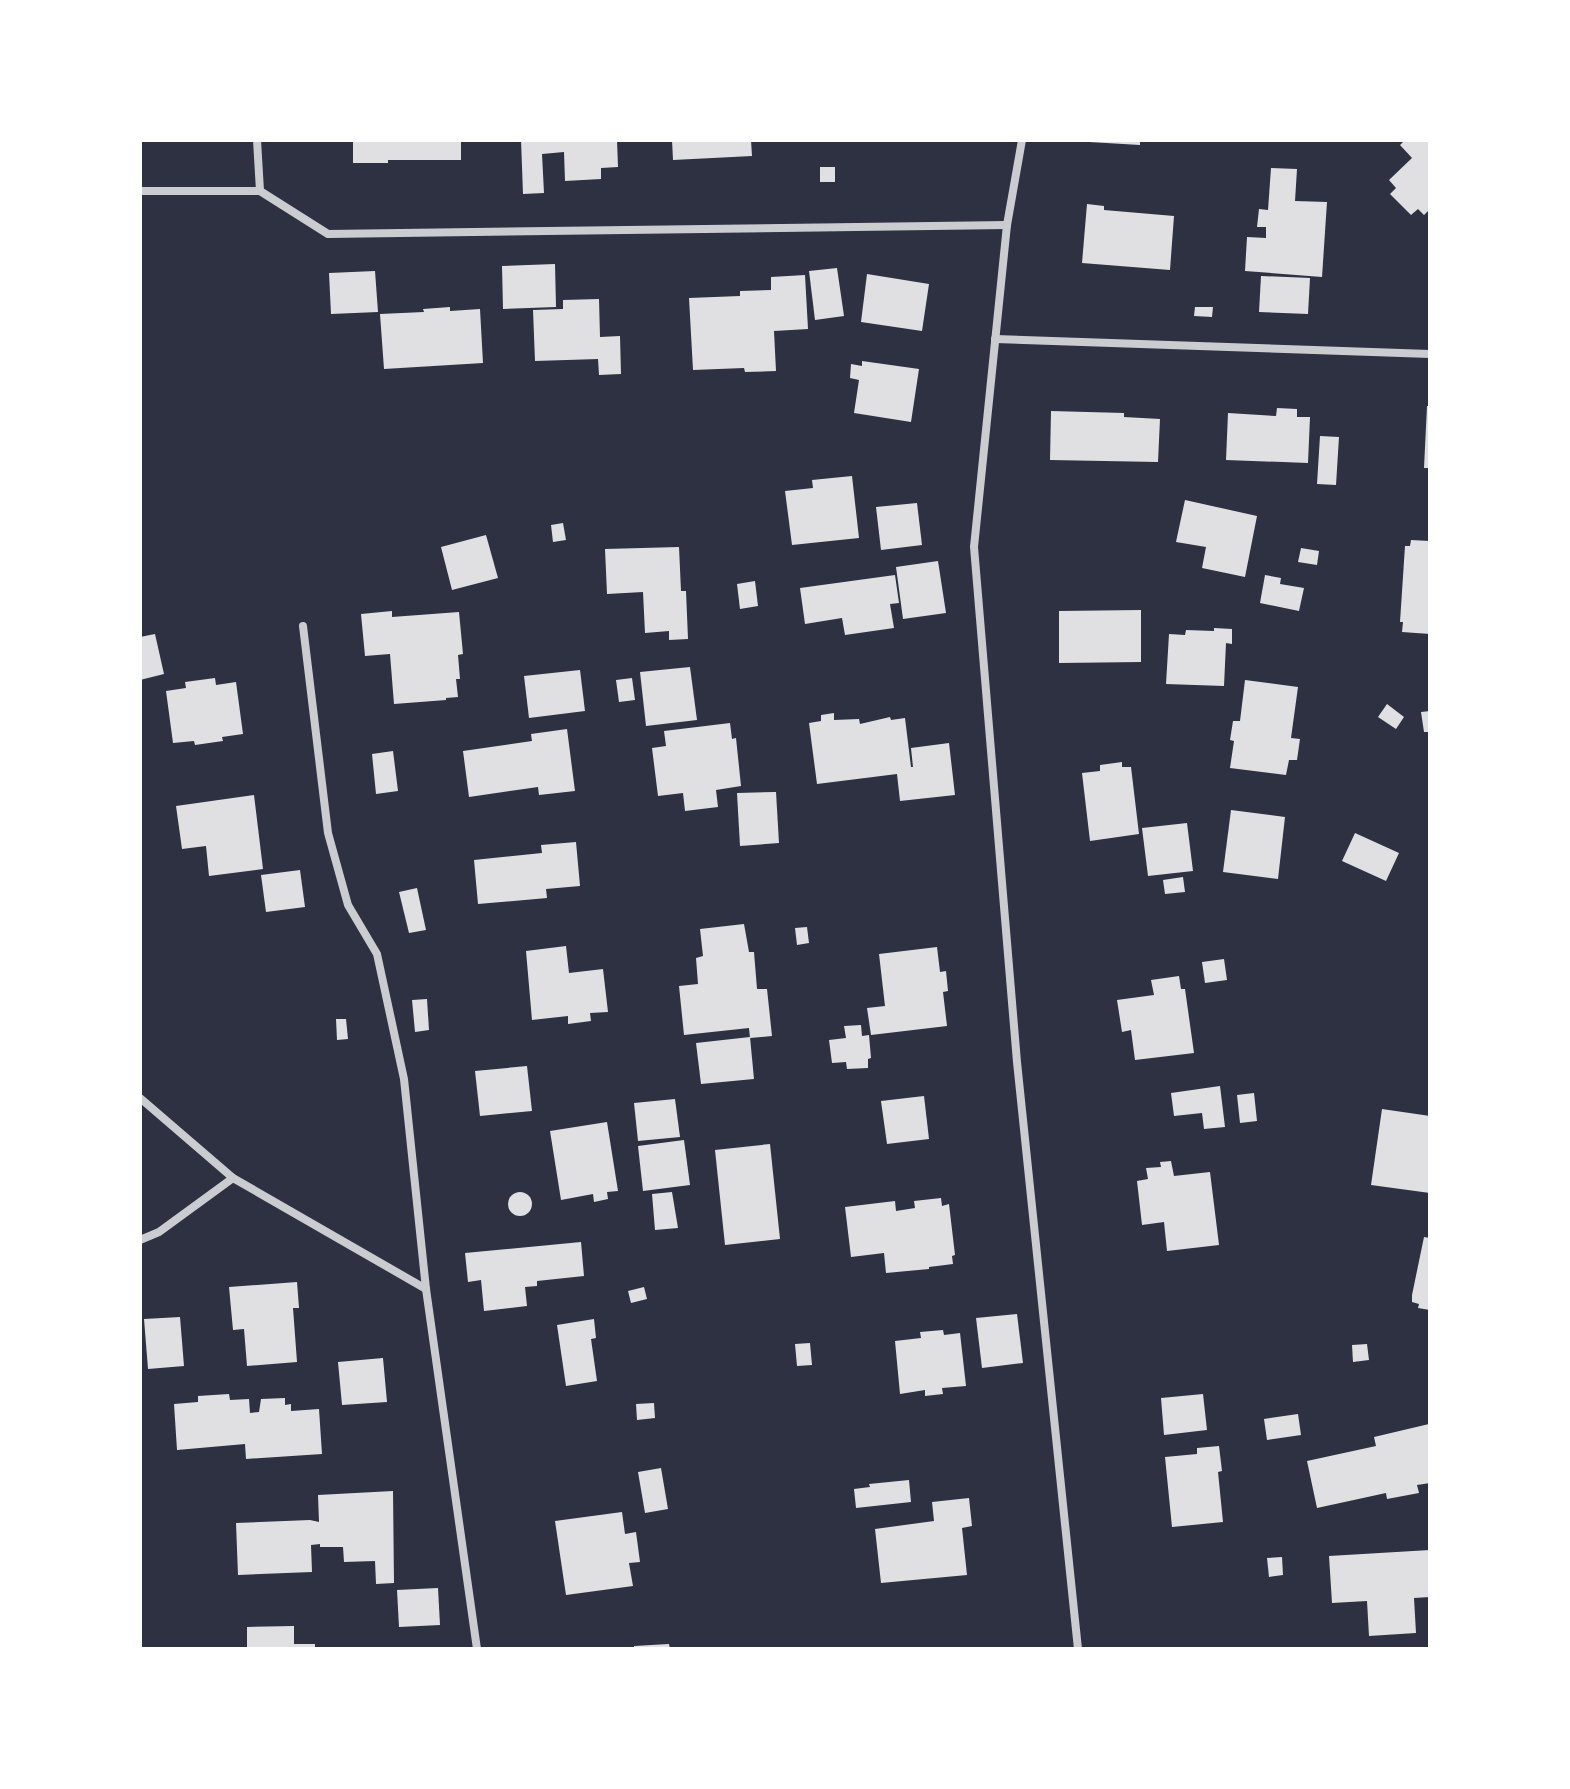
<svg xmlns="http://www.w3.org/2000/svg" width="1570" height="1789" font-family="Commissioner,sans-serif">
	<rect width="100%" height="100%" fill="#2d3142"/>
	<g fill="#e0e0e3">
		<polygon points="353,140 461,140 461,160 388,160 388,163 353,163"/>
		<polygon points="521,140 617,140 618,167 601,168 601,179 565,181 564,152 542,154 544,193 523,194"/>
		<polygon points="672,140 751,140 752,156 673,160"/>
		<polygon points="1089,140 1140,140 1140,145 1089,142"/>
		<polygon points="1405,140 1430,140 1430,209 1424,215 1418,209 1411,215 1390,194 1396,188 1389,180 1412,158 1400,145"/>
		<rect x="820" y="167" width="15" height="15"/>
		<polygon points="1271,168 1297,169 1295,201 1327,202 1322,277 1245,271 1247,237 1266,238 1266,227 1257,227 1259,209 1268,210"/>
		<polygon points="1087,204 1104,206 1104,210 1174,216 1170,270 1082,263"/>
		<polygon points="555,264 556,307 503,309 502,266"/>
		<polygon points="837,268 844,316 815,320 809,271"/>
		<polygon points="375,271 378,312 331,314 329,273"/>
		<polygon points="867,274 929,284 922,331 861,322"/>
		<polygon points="805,275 808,329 774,331 776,371 745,372 744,368 693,370 689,298 740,296 740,291 771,290 771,277"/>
		<polygon points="1261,276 1310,278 1308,314 1259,312"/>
		<polygon points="599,299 600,337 620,336 621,374 599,375 598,359 535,361 533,310 563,309 563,300"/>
		<polygon points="450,307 450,311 480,309 483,363 384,369 380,314 424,312 423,309"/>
		<polygon points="1195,307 1213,307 1212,317 1194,316"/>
		<polygon points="862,361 919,369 911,422 854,413 859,380 850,378 851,364 862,366"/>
		<polygon points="1427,406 1430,406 1430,468 1424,468"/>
		<polygon points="1277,408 1297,409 1297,417 1310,417 1308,463 1226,460 1228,413 1276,416"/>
		<polygon points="1051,411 1124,413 1124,417 1160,419 1158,462 1050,460"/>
		<polygon points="1320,436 1339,437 1336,485 1317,484"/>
		<polygon points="852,476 859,538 792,545 785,491 813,488 812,480"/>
		<polygon points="1185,500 1257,516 1245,577 1202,568 1206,547 1176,542"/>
		<polygon points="917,503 922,545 881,550 876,507"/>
		<polygon points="563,523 566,540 553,542 551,525"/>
		<polygon points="486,535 498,578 452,590 441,547"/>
		<polygon points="1411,540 1430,541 1430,634 1402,632 1403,622 1400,622 1405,546 1410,546"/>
		<polygon points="679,547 681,591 686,591 688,639 669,640 669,631 645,633 643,592 607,594 605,549"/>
		<polygon points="1301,548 1319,551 1317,565 1298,562"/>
		<polygon points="938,561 946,613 903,619 896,567"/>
		<polygon points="895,575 899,603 890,604 894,628 845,635 842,618 805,624 800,588"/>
		<polygon points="1265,575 1281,578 1280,584 1304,588 1299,611 1260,603"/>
		<polygon points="755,581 758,606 740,609 737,584"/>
		<polygon points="1141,610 1141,662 1059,663 1059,611"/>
		<polygon points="392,611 392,617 459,612 463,654 458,655 460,679 456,679 458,697 446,698 446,700 394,704 390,654 365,656 361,614"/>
		<polygon points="1214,628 1232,629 1232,644 1226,643 1224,686 1166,684 1169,634 1185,635 1186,630 1214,631"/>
		<polygon points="155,634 164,674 140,680 140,637"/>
		<polygon points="690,667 697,720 646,726 640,672"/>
		<polygon points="580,670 585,711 529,718 524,676"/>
		<polygon points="215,678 216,685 236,682 243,734 222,737 223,741 195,745 194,741 173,743 166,691 186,688 185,682"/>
		<polygon points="632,678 635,700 619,702 616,680"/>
		<polygon points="1245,680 1298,687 1291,738 1300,739 1297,760 1289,760 1286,775 1230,768 1234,741 1230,740 1233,721 1240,721"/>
		<polygon points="1387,704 1404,717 1396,729 1378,717"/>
		<polygon points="1430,711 1430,732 1424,732 1421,712"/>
		<polygon points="834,713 834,720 859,719 860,724 890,717 891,720 905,718 911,767 913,767 911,748 949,743 955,795 900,801 897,774 817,784 809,723 821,721 821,715"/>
		<polygon points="730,723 732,739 736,738 741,786 716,790 718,807 685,811 683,793 658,796 652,748 666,746 664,731"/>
		<polygon points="567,729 575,791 539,795 538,787 469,797 463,751 532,741 531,734"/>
		<polygon points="393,751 398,791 376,794 372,754"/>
		<polygon points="1122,762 1122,767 1131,767 1139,834 1090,841 1082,773 1100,771 1100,765"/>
		<polygon points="776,792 779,843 740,846 737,793"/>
		<polygon points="254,795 263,869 209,876 206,846 182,849 176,806"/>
		<polygon points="1231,810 1285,817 1278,879 1223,872"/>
		<polygon points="1187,823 1193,871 1148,876 1142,828"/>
		<polygon points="1355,833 1399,853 1386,881 1342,861"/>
		<polygon points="576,842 580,886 546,889 547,898 478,904 474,860 542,853 541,845"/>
		<polygon points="300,870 305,907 266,912 261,875"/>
		<polygon points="1183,877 1185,892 1165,894 1163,880"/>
		<polygon points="417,888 426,930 409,933 399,892"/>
		<polygon points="744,924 749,952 754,952 757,989 767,989 772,1036 750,1038 749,1028 684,1035 679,986 698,984 696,958 703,956 700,929"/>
		<polygon points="807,927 809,943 797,945 795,928"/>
		<polygon points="566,946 569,973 603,969 608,1012 590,1013 591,1021 568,1024 568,1016 532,1020 526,951"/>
		<polygon points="937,947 940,972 946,971 948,991 943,992 947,1026 871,1035 867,1008 885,1006 879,954"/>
		<polygon points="1224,959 1227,980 1205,983 1202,962"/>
		<polygon points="1179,976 1181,989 1185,989 1194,1053 1135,1060 1131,1030 1122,1032 1117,1000 1154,995 1151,980"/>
		<polygon points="427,999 429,1030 415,1032 412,1000"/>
		<polygon points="336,1019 346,1019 348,1039 337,1040"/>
		<polygon points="861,1025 862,1036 869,1035 871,1058 868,1059 868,1068 847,1069 846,1062 832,1063 829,1040 846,1038 844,1026"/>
		<polygon points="750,1037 754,1079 701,1084 696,1043"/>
		<polygon points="527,1066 532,1111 480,1116 475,1071"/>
		<polygon points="1220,1086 1225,1127 1204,1129 1202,1113 1174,1116 1171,1093"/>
		<polygon points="1254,1093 1257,1121 1240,1123 1237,1095"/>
		<polygon points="924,1096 929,1139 887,1144 881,1101"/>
		<polygon points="675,1099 680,1137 638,1141 634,1103"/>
		<polygon points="1382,1109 1430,1116 1430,1193 1371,1185"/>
		<polygon points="607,1122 618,1191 607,1192 608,1199 594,1202 593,1194 561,1200 550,1131"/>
		<polygon points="684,1140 690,1185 643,1191 638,1146"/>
		<polygon points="770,1144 780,1239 725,1245 715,1150"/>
		<polygon points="1171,1161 1174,1176 1210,1172 1219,1245 1167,1251 1164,1222 1142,1225 1137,1181 1148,1179 1146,1168 1161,1167 1160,1162"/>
		<circle cx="520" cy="1204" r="12"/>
		<polygon points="672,1192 678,1228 655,1230 652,1194"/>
		<polygon points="941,1198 942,1206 949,1204 955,1255 952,1256 953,1264 929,1267 929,1269 886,1273 884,1253 851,1257 845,1207 895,1201 896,1211 915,1208 914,1201"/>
		<polygon points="1424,1237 1430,1238 1430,1310 1418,1308 1419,1304 1412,1302 1412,1295"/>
		<polygon points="581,1242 584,1276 537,1281 537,1286 525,1287 527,1306 484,1311 481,1280 468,1282 465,1253"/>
		<polygon points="297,1282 299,1308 293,1308 297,1362 247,1366 244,1329 233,1330 229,1287"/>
		<polygon points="644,1287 647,1299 631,1303 628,1291"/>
		<polygon points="1017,1314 1023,1363 982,1368 976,1318"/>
		<polygon points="180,1317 184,1366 148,1369 144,1319"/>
		<polygon points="594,1319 596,1338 591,1339 597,1381 566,1386 557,1325"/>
		<polygon points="943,1330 944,1335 960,1333 966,1386 942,1388 943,1394 925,1396 925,1390 900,1394 895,1341 921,1338 920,1332"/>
		<polygon points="810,1343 812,1365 797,1366 795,1344"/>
		<polygon points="1367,1344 1369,1360 1353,1362 1352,1345"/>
		<polygon points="383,1358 387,1402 342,1405 338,1362"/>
		<polygon points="229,1394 230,1400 249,1399 250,1413 259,1412 261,1399 285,1398 285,1405 291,1404 291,1411 319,1409 322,1454 246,1459 245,1444 177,1450 174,1404 198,1402 198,1396"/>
		<polygon points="1203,1394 1207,1430 1164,1435 1161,1398"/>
		<polygon points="654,1403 655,1418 637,1420 636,1404"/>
		<polygon points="1298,1414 1301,1435 1267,1440 1264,1419"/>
		<polygon points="1429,1424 1430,1483 1417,1485 1419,1493 1387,1499 1386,1493 1317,1508 1307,1461 1376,1446 1374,1437"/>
		<polygon points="1219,1446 1222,1471 1218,1472 1223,1522 1172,1527 1165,1457 1197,1454 1197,1448"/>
		<polygon points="661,1468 668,1509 645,1513 638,1472"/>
		<polygon points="909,1480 911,1502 856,1508 854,1489 870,1487 869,1484"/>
		<polygon points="393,1491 394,1583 376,1584 375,1561 344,1562 343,1547 320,1547 320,1544 311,1545 312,1572 238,1575 236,1523 310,1520 319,1522 318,1495"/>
		<polygon points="969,1498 972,1526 962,1528 967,1575 881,1583 875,1529 934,1521 932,1502"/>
		<polygon points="622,1512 625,1534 636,1532 640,1562 629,1563 633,1586 566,1595 555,1521"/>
		<polygon points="1430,1550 1430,1597 1414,1598 1416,1633 1369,1636 1367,1601 1332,1603 1329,1556"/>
		<polygon points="1282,1557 1283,1575 1269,1577 1267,1558"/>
		<polygon points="438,1588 440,1625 399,1627 397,1590"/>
		<polygon points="294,1626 294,1644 315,1644 315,1649 247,1649 247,1627"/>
		<polygon points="669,1644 670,1649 634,1649 634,1646"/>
	</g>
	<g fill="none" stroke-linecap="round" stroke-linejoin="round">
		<g stroke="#caccd0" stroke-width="8">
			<polyline points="257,140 260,191"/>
			<polyline points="1022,140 1007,225 974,547 1017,1062 1078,1649"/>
			<polyline points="140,191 260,191 328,234 1007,225"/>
			<polyline points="995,339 1430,354"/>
			<polyline points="303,626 328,833 348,905 377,954 404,1079 426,1289 477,1649"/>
			<polyline points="140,1098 233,1178 426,1289"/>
			<polyline points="140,1240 159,1232 233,1178"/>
		</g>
	</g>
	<rect width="1570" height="1789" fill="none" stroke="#ffffff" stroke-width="284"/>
</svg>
